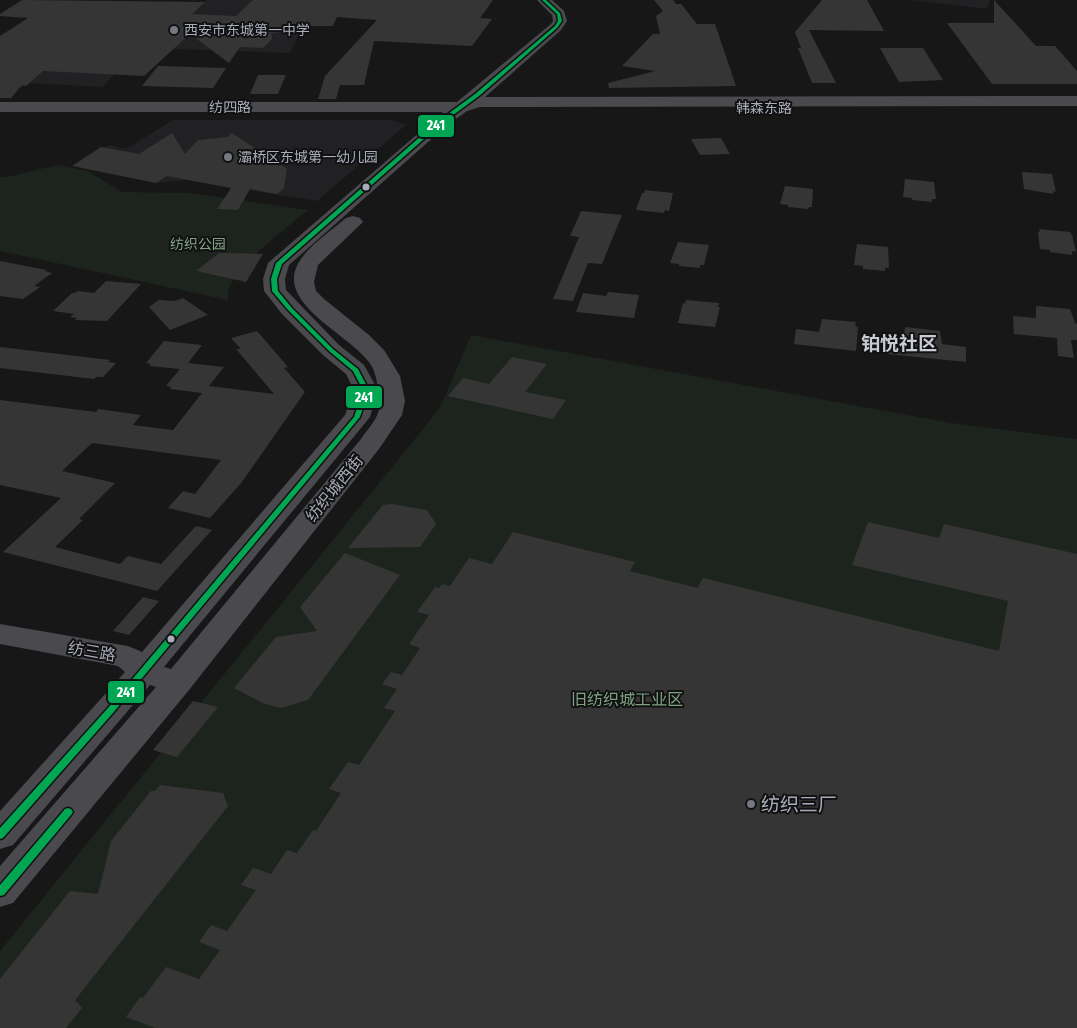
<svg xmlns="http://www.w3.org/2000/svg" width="1077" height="1028" font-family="'Fira Sans Condensed','Noto Sans SC',sans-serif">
	<rect width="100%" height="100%" fill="#171717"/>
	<g fill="#212123">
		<polygon points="207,0 316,0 290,53 142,48 102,87 27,83 22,87 0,86 192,12"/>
		<polygon points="910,0 990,0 987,9"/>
		<polygon points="173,120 392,120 406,125 317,201 185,180 156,183 73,165 109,145 126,149"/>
	</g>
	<g fill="#1d241e">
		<path d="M57 165 88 171 122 192 191 193 308 210C288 227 237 265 229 288 228 291 228 296 228 300L0 251V177H7Z"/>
		<polygon points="471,335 951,423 1077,439 1077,1028 0,1028 0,951 431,419 442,403"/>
	</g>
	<g fill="#353536">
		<polygon points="22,0 205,2 192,14 236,16 253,0 493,0 480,18 492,19 472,46 374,41 364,85 340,85 336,99 318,99 325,76 377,20 337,17 333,26 289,26 283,32 271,33 272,39 263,48 240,47 229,63 190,34 144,76 43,71 26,86 22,85 11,98 0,98 0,36 28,18 0,16 0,14"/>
		<polygon points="654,0 673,0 676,4 681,4 697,24 715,24 736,86 609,88 608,83 655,71 622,66 653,34 660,34 656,16 663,11"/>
		<polygon points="822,0 867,0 884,31 809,30 836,83 812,83 798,48 801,48 795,32"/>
		<polygon points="994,0 1036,46 1055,46 1077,71 1077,84 992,84 947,23 994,23"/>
		<polygon points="880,48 923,48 943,80 899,82"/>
		<polygon points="158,66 226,68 213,88 142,86"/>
		<polygon points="258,75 286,75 278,94 250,94"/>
		<polygon points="172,133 185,154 198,140 228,137 232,133 287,169 284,188 277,194 250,189 238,210 217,209 231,188 167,176 156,183 72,166 101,147 139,154"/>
		<polygon points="721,138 730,154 700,155 691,139"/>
		<polygon points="1022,172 1052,174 1056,192 1053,191 1053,194 1024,189"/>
		<polygon points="905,179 934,182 936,199 932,199 932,202 912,200 912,198 903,197"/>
		<polygon points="785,186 813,189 812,207 809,207 808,209 788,207 788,205 780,204"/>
		<polygon points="645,190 673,193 669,211 665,210 664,213 636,210 642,193 644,193"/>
		<polygon points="581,211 622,215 602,264 588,263 573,301 553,299 579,237 570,236"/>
		<polygon points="1039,229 1070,232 1072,235 1076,252 1072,251 1072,255 1050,252 1050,250 1040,249 1038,232 1040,232"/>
		<polygon points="678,242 709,245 704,265 700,265 700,268 679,266 679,264 670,263"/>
		<polygon points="857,244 888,247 889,268 885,268 885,271 863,269 863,266 854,265"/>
		<polygon points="219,253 263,254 246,282 196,271"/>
		<polygon points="0,261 47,270 45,271 52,273 34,286 40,287 23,299 0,296"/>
		<polygon points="106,281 141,284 107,321 75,320 77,318 70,317 74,314 53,311 72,293 75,293 78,291 94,293"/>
		<polygon points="608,292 639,295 634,318 576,312 583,293 606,296"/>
		<polygon points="183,298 208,315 170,330 149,307 159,300 175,301"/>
		<polygon points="686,300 719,303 718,307 720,307 715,327 678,323 683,303 685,304"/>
		<polygon points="1036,306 1070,309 1075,323 1077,324 1077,340 1071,340 1074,358 1058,356 1057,338 1014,334 1013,316 1036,318"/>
		<polygon points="822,319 856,322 855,326 858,327 856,351 794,344 796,329 819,332"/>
		<polygon points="905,327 940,331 942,344 966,347 966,362 887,354 888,340 903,342"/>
		<polygon points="257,331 288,367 284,368 305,392 242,482 210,518 168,508 183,491 195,494 221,460 92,443 62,471 115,483 79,519 83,520 55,547 120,564 128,556 161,564 196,526 212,530 157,591 3,552 61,498 0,485 0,400 96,412 98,409 141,415 133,425 173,430 202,393 170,389 171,387 166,386 180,369 149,366 151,364 146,363 164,341 202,345 188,363 224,367 209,386 274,394 236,349 241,349 231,338"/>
		<polygon points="0,347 110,360 108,362 116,363 103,377 96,377 94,379 0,368"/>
		<polygon points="512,357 547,364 525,392 566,400 553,419 448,396 463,378 489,384"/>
		<polygon points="392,504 427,510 436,524 420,547 348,548 383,505"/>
		<polygon points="868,522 939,538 944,524 1077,554 1077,1028 155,1028 126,1017 140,997 143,998 166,967 199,979 220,950 199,942 211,925 227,931 256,890 241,885 253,868 271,874 287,850 297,853 313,830 316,831 341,793 329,789 348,762 359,765 395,711 384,708 397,689 382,684 391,672 402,675 420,648 409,644 429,615 417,612 435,587 439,588 442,584 450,586 469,558 492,564 513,532 635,562 630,571 698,588 703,578 999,651 1008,601 852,565"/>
		<polygon points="345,553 400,575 308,700 281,708 276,707 263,703 234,688 276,637 317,631 300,607"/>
		<polygon points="143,597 159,601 129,635 113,631"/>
		<polygon points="193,701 218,707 177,757 153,750"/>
		<polygon points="160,785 223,793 228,806 75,1000 82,1008 66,1028 0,1028 0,979 70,891 98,894 111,841 151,791 155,791"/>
	</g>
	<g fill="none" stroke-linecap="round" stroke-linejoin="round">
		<path fill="#4a4a4e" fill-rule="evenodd" d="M537 0H552L564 11 567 21 561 30 485 97 1077 96V106L480 107 467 111 445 127 289 265 285 279 286 290 339 345 364 365 378 390 370 417 366 422 164 667 171 669 361 439C366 431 375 422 378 413 381 404 380 396 378 387 376 378 375 370 369 362 349 334 274 303 299 262 309 245 331 231 346 218L353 216 360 218 363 222 318 265 314 282 316 291 324 299 369 335 384 350 400 376 405 401 402 415 379 449 189 690 13 903 0 907V866L156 687 150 685 13 845 0 849V811L125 672 118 666 0 644V624L128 646 142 652 345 415 354 390 346 374 323 355 282 314 264 291 263 279 268 263 443 112H0V102H457L551 24 553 21 552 15Z"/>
		<g stroke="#111113" stroke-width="3">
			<g id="bus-1">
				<polygon points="542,0 546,0 560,13 562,21 557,28 479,96 441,124 282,264 277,279 278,291 292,308 333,349 358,369 369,390 360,417 113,713 3,838 0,839 0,828 107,709 354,417 363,390 353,371 329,351 288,310 272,291 271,279 276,263 437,122 475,94 555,26 558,21 557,14"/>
				<polygon points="68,808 71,809 73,812 71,815 4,895 0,896 0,885 65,809"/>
			</g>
		</g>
		<use href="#bus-1" fill="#00a651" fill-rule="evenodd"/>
	</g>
	<g fill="#757880" stroke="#111113" stroke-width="2">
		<circle cx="174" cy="30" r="5"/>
		<circle cx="228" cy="157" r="5"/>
		<circle cx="751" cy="804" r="5"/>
	</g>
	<g fill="#a8adb8" stroke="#111113" stroke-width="2">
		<circle cx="366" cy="187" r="4.5"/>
		<circle cx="171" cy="639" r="4.5"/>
	</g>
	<g text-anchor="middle" stroke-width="4" stroke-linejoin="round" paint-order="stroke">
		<g font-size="14" fill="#a8adb8" stroke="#111113" text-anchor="start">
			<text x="184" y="35">西安市东城第一中学</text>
			<text x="238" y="162">灞桥区东城第一幼儿园</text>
		</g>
		<g font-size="14" fill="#a8adb8" stroke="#111113">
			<text x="230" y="112">纺四路</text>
			<text x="764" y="113">韩森东路</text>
		</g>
		<g font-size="14" fill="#7fa381" stroke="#111113">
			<text x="198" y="249">纺织公园</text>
		</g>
		<g font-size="16" fill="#a8adb8" stroke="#111113">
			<text transform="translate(334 488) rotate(-51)" y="6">纺织城西街</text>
			<text transform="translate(92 651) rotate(10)" y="6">纺三路</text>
		</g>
		<g font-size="16" fill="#7fa381" stroke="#111113">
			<text x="627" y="705">旧纺织城工业区</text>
		</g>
		<g font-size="19" font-weight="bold" fill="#c9ccd4" stroke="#111113">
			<text x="899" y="350">铂悦社区</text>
		</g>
		<g font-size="19" fill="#a8adb8" stroke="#111113" text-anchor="start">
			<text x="761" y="811">纺织三厂</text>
		</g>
	</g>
	<g stroke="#111113" stroke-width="2">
		<rect x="417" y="114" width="38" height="24" rx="5" fill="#00a651"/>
		<rect x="345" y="385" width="38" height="24" rx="5" fill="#00a651"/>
		<rect x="107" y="680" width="38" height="24" rx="5" fill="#00a651"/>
	</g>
	<g font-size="14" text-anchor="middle" font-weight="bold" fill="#fff">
		<text x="436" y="130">241</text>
		<text x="364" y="402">241</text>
		<text x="126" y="697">241</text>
	</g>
</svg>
